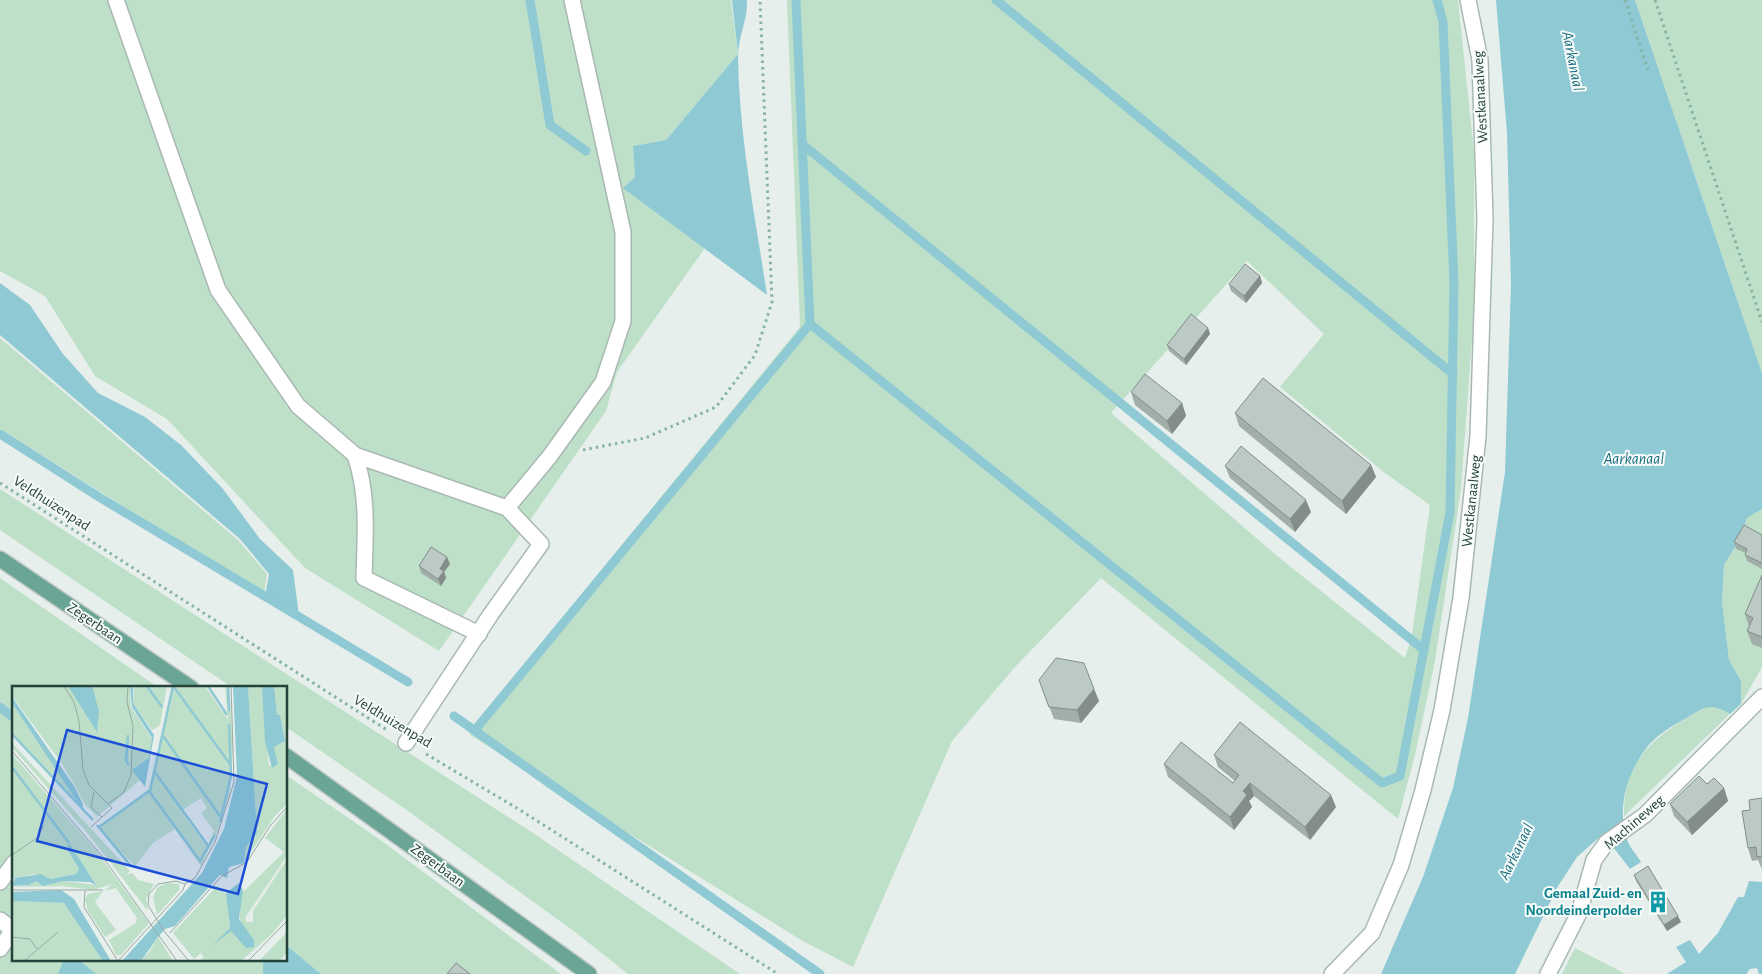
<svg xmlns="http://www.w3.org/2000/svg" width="1762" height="974" font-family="'Alegreya Sans',sans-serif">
	<rect width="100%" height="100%" fill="#e6efeb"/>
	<g fill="#bfe0c8" fill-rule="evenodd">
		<polygon points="0,0 731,0 738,54 666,140 633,146 635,177 624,187 705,248 617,372 606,411 439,651 305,568 167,419 95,376 45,296 0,271"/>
		<path d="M787 0H1458L1474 152V311L1461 489 1435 661 1415 755 1398 819 1101 578 1015 667 952 741 853 967 801 940 470 735 502 692 800 327ZM1247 261 1324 334 1280 387 1385 473 1430 505 1412 635 1405 658 1276 555 1111 413Z"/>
		<polygon points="1635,0 1762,0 1762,373"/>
		<polygon points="0,338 238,540 267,574 264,594 0,429"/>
		<polygon points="0,489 533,833 740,974 628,974 575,932 408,811 286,727 286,688 233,688 0,530"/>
		<polygon points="1762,509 1762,667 1741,704 1741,681 1729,660 1722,601 1724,565 1740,539 1747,518"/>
		<polygon points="0,578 159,688 14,688 14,960 263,960 263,974 0,974"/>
		<path d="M1708 706 1719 707 1730 714 1624 816C1623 754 1660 733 1708 706Z"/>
		<polygon points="286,775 379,839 561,974 321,974 286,945"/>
		<polygon points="1575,948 1626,974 1562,974"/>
	</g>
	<g fill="#8ec9d4">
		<path d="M732 0H747C748 19 738 37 738 56 739 136 755 216 767 295L623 188 635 177 633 146 666 140 738 54Z"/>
		<path d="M1496 0H1635L1762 373V509L1747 518 1740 539 1724 565 1722 601 1729 660 1741 681V704L1730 714C1709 701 1704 708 1685 719 1673 725 1657 735 1648 746 1628 770 1616 808 1627 839 1629 847 1637 855 1641 862L1630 869 1603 834 1577 857 1558 886 1567 915 1537 974H1381L1423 877 1453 788 1468 718 1505 472 1511 284 1507 133Z"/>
		<polygon points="0,283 30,305 63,354 98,393 145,417 181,445 223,489 260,539 293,570 299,616 265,596 269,574 240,539 0,335"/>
		<polygon points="1749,881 1762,882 1762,974 1759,974 1757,968 1750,969 1746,974 1667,974 1686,962 1676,947 1690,940 1699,954 1718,933 1738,897 1744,897"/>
		<polygon points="286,945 321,974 263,974 263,960 286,960"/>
		<polygon points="75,960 79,960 96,974 58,974 63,961"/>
	</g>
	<polygon fill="#e6efeb" points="1558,886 1567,915 1537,974 1515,974"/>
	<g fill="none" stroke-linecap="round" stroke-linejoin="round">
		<g stroke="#8ec9d4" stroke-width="9">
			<polyline points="530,0 550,125 586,151"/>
			<polyline points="796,0 810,324"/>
			<polyline points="996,0 1453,374"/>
			<polyline points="802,144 1424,650"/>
			<polyline points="0,434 99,497 408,682"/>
			<polyline points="0,707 14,718"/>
			<polyline points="454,716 820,974"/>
			<polyline points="475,730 810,324 1382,783 1400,776 1450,512 1454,283 1443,22 1437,0"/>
		</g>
		<g stroke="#a8b8b2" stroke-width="18">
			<g id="minor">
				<polyline points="116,0 218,290 298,406 355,455 507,508 541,544 491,614 406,743"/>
				<path d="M355 455C369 496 365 536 364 578L479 634"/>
				<polyline points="507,508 550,456 603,382 623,321 623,232 572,0"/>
				<polyline points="0,882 14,863"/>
				<polyline points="0,920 13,930 0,949"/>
				<polyline points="1332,974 1372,933 1401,865 1423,790 1442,710 1461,598 1478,436 1485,219 1480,60 1468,0"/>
				<polyline points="1548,974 1579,913 1594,860 1607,842 1645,815 1762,697"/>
			</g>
		</g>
		<g stroke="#c2cac8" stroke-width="18">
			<g id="major">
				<polyline points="0,559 191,688"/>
				<polyline points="286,756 589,974"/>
			</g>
		</g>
		<g stroke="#86b3a5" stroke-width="3" stroke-dasharray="2.5 4" stroke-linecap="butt">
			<polyline points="1625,0 1648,70"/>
			<polyline points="1655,0 1762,322"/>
			<polyline points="583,450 645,438 716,407 755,355 772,302 760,0"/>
			<polyline points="0,483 387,730"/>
			<polyline points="426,754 520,810 778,974"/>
		</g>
		<use href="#minor" stroke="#fff" stroke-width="15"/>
		<use href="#major" stroke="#6aa596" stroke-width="15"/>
	</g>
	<g fill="#a1aea9">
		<polygon points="1260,276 1262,283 1246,303 1231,291 1229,284"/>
		<polygon points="1208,328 1210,334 1186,365 1169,351 1167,345"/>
		<polygon points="1131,392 1182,403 1186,416 1172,434 1135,405"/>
		<polygon points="1235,413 1371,465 1376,477 1346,514 1239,426"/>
		<polygon points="1225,466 1311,512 1295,532 1230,478"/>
		<polygon points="1762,535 1762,569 1747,561 1745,555 1746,553 1736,549 1734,542"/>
		<polygon points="450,564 444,572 446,578 441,586 421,573 419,566"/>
		<polygon points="1762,575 1762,648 1752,644 1747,631 1749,627 1745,614"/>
		<polygon points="1039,680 1094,689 1099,701 1081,723 1054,719"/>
		<polygon points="1214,755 1336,807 1310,840 1254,796 1249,801 1252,807 1234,830 1168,777 1164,764 1233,783 1235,781 1218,767"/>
		<polygon points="1707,784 1724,788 1728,801 1692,835 1674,816 1670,804"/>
		<polygon points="1762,798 1762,869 1758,860 1752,861 1748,848 1750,810"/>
		<polygon points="1634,875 1681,922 1667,931 1636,881"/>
	</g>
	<g fill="#838d89">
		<polygon points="1260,276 1262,283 1246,303 1244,296"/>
		<polygon points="1208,328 1210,334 1186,365 1184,359"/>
		<polygon points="1182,403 1186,416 1172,434 1167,421"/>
		<polygon points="1371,465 1376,477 1346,514 1342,501"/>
		<polygon points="1306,500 1311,512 1295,532 1290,519"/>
		<polygon points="447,557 450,564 444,572 446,578 441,586 438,579 440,569"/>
		<polygon points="1094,689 1099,701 1081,723 1077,710"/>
		<polygon points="1250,783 1254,796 1249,801 1252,807 1234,830 1230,817 1243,791"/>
		<polygon points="1724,788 1728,801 1692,835 1687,822"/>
		<polygon points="1331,795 1336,807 1310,840 1305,827"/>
		<polygon points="1678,916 1681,922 1667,931 1664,925"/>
	</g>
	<g fill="#bbcac4" stroke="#838d89">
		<polygon points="1245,264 1260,276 1244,296 1229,284"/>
		<polygon points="1191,314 1208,328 1184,359 1167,345"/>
		<polygon points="1145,374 1182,403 1167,421 1131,392"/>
		<polygon points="1263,378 1371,465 1342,501 1235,413"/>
		<polygon points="1241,446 1306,500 1290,519 1225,466"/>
		<polygon points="1744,525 1762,535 1762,563 1745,555 1747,549 1734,542"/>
		<polygon points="431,547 447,557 440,569 444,571 438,579 419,566"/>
		<polygon points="1762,575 1762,637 1747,631 1753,618 1745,614"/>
		<polygon points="1056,658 1084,663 1094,689 1077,710 1049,707 1039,680"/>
		<polygon points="1240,722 1331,795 1305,827 1250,783 1243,791 1247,795 1230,817 1164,764 1181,742 1233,783 1239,775 1214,755"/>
		<polygon points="1699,776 1707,784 1714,778 1724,788 1687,822 1670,804"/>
		<polygon points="1762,798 1762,856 1757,857 1756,847 1748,848 1742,811 1750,810 1749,800"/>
		<polygon points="1648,866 1678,916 1664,925 1634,875"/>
		<polygon points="456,963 470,974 447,974"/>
	</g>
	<defs>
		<g id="building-bare" transform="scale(1.725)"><path d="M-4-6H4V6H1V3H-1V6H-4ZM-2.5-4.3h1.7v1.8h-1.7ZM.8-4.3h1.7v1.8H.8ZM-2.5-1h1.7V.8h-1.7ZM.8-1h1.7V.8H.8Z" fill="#0f9aa8" stroke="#f7fbf9" stroke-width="2.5" paint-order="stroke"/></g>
	</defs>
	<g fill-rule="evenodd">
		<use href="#building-bare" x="1658" y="902"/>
	</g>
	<g text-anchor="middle" stroke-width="4" stroke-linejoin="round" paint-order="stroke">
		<g font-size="15" fill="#24423a" stroke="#f7fbf9">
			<text transform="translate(1480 97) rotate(-93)" y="5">Westkanaalweg</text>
			<text transform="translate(1471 501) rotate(-84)" y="5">Westkanaalweg</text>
			<text transform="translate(52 503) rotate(33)" y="5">Veldhuizenpad</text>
			<text transform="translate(95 623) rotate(34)" y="5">Zegerbaan</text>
			<text transform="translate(393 721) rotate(31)" y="5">Veldhuizenpad</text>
			<text transform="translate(1634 822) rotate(-41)" y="5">Machineweg</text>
			<text transform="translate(438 865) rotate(36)" y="5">Zegerbaan</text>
		</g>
		<g font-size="15" font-weight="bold" fill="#0d838f" stroke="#f7fbf9" text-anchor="end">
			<text x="1642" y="898">Gemaal Zuid- en<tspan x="1642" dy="17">Noordeinderpolder</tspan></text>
		</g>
		<g font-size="16" font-style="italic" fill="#1c6f80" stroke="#f7fbf9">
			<text transform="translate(1574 61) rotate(79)" y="6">Aarkanaal</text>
			<text x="1634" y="464">Aarkanaal</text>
			<text transform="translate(1515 851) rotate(-64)" y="6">Aarkanaal</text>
		</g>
	</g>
	<g transform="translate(12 686)">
		<rect width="275" height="275" fill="#e6efeb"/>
		<path d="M0 0H118L119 21 140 53 137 72 121 84 128 94 85 131 73 118 51 79 0 10ZM122 0H155L148 39 140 44 121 17ZM163 0H193L216 34 213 0H217L221 56 218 106 206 144 189 180 163 143 141 157 123 180 86 142 136 105 162 2 218 78ZM189 112 195 122 189 127 202 145 195 161 169 125ZM236 0H250L257 80 266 78 262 61 273 55 268 30H265L262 0H275V118L262 131 232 177 234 161 245 147ZM0 17 66 113 67 119 0 48ZM0 57 118 185 114 189 120 187 126 194 142 198 134 213 136 225 77 149 0 61ZM0 68 85 166 137 237 109 269H104L97 254 124 237 125 232 104 202 93 205 100 198 81 204 49 200 0 201 17 199 23 195 34 199 51 195 85 199 57 158 55 163 67 183 64 188 38 193 22 188 0 193ZM275 123V170L233 232 235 236H241V225L275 173V229L261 247 229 275H188L192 271 189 267 182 273 161 247 205 200 216 210 217 240 242 254 228 236V209L272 166 253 152ZM154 197 167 198 168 203 145 229 141 211 145 202ZM91 205 83 216 104 244 93 251 76 225 73 213 76 208ZM0 215 52 217 59 223 92 275H0ZM275 246V266L268 275H247ZM146 251 161 275H129L138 265Z" fill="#bfe0c8" fill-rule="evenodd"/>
		<path d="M56 0H80L87 25 85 46ZM118 0H121V17L142 49 133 101 120 84 137 72 140 52 120 21ZM221 0H236L245 147 234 161 232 177 217 181 215 192 208 189 205 192 163 240 153 243 146 251 129 275H110L190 187 212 143 225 90ZM250 0H262L265 29H268L273 55 262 61 266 78 260 82 253 55ZM0 11 62 100 71 118 70 123 0 17ZM57 157 85 200 78 196 51 195 31 200 24 195 17 199 0 200 3 192 29 188 38 193 64 188 67 183 55 163ZM227 197 231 204 227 233 242 254V261L234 262 219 245 200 260 218 242 214 207ZM49 204 62 213 99 275H91L52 217 0 215V206Z" fill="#8ec9d4"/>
		<path fill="none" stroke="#8ec9d4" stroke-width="2.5" d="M135 0 150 21M196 0 215 29M216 0 217 25M162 1 218 78M0 48 81 134M116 49 114 75 117 79M151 50 208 130M0 81 57 157M142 85 197 161M138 105 161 0M208 136 219 90 217 38M85 139 119 180M87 141 137 105 188 175 203 149"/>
		<path fill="none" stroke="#98aaa4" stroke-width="1" d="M52 0 62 16 67 35 71 84 77 99 100 122 79 141M0 65 90 170 165 275M82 106 79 121 90 131M97 117 112 106 119 89 121 40 115 16 116 0M0 169 28 150 26 146 32 141M173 198 164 195 146 198 137 208 136 219 152 245 177 275M0 204H91M73 205 72 221 106 275M158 247 210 190 235 176 258 140 275 121M0 251 18 253 25 263M12 275 46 246M106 275 171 204 173 198 183 192 203 156 222 96 219 0M236 275 275 235"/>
		<path fill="#1d4ed8" fill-opacity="0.15" stroke="#1d4ed8" stroke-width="2.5" d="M55 44 255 98 226 208 25 155Z"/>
		<rect width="275" height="275" fill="none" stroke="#24423a" stroke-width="2.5"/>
	</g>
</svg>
